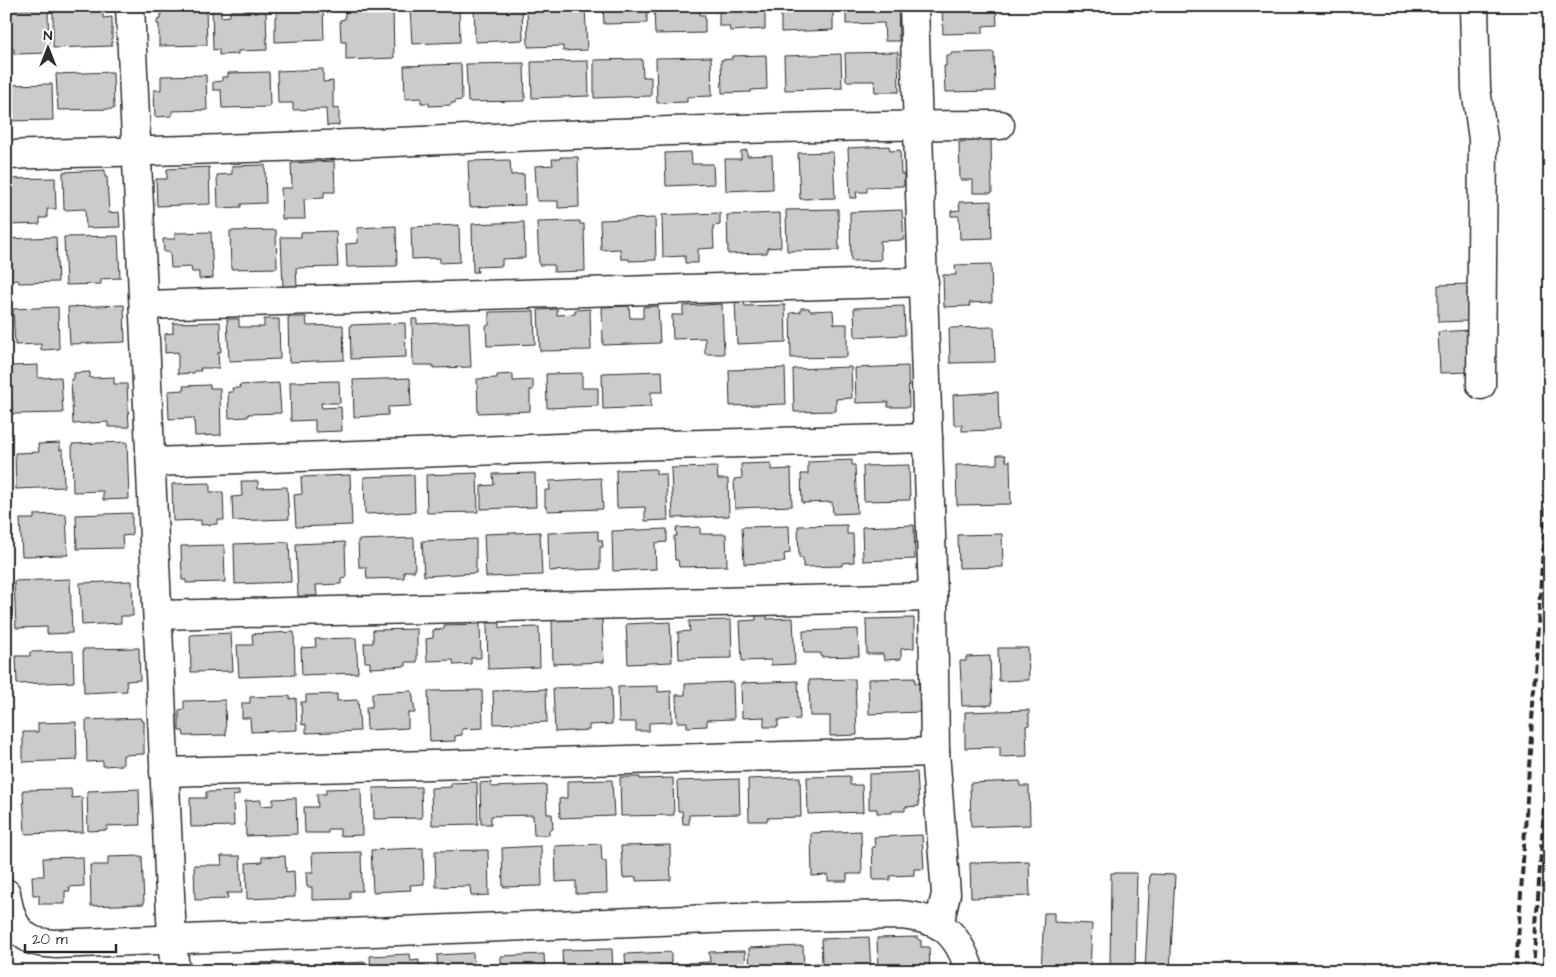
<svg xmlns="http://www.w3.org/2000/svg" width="1556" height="977" font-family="'Architects Daughter',sans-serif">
	<rect width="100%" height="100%" fill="#fff"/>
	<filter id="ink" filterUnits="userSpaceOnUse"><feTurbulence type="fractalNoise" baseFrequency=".02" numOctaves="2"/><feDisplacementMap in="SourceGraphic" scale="10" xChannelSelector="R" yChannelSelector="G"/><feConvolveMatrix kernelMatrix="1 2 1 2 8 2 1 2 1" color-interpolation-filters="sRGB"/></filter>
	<g filter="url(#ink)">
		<g fill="#cbcbcb" stroke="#2b2b2b">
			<polygon points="87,6 87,8 103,6 103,18 112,17 112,46 53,48 53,7"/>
			<polygon points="212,6 221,6 221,17 230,16 230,11 266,10 267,50 238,51 238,54 219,55 219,49 213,50"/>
			<polygon points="277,6 323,6 324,40 275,42 275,17 277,17"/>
			<polygon points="459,6 460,42 412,44 410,8"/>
			<polygon points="474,6 522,6 523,40 475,42"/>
			<polygon points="585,6 587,50 563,51 563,46 528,47 527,7"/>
			<polygon points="603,6 647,6 647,23 604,24"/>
			<polygon points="654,6 700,6 700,15 705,15 705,33 655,34"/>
			<polygon points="719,6 765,6 765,29 730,31 729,26 719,26"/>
			<polygon points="781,6 833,6 833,30 781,32"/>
			<polygon points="846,6 898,6 899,41 885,41 884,23 846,24"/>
			<polygon points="938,6 996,6 997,25 983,26 983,33 943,34 942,7"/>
			<polygon points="393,7 394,58 346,60 346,42 341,42 340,20 345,19 345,8"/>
			<polygon points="48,9 49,53 14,54 14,49 6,49 6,10"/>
			<polygon points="206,9 207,45 159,46 159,24 157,24 157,20 161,19 161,10"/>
			<polygon points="898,52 899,92 875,92 874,81 846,81 845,53"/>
			<polygon points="994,52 995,91 945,92 944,66 946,66 946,55 951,55 951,53"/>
			<polygon points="841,54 842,88 785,90 784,56"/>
			<polygon points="766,55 767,89 751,90 751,92 722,93 721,60 732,59 732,56"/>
			<polygon points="711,57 712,96 687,97 687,102 657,103 656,58"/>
			<polygon points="642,59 643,77 651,77 651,96 594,98 594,60"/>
			<polygon points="588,61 589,96 532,98 531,62"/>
			<polygon points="524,63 525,101 468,102 466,64"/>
			<polygon points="461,64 462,100 455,101 455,103 451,103 451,105 429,106 429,103 421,103 421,98 405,99 404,66"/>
			<polygon points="323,69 323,82 333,81 333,109 339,108 339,125 327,126 326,109 293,110 293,103 278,103 277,71"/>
			<polygon points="113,72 114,109 58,110 56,74"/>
			<polygon points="269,72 270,107 222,108 221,90 213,90 213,82 222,81 222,77 228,77 228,73"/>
			<polygon points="206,75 207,110 172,111 172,116 155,117 154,90 161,90 161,76"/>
			<polygon points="52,84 53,120 6,121 6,85"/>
			<polygon points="994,137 994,140 991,140 992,193 973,193 973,180 960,180 959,142 978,141 978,138"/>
			<polygon points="889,146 890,151 900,150 901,174 904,174 904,186 867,187 867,192 856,192 857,198 850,198 848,148"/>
			<polygon points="747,150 747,156 772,155 773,189 726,191 725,159 741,159 741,151"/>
			<polygon points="691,152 692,164 713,164 714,184 666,186 665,153"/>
			<polygon points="833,152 835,198 800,199 798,153"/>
			<polygon points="560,157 578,157 579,207 558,208 558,201 537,201 535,166 553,165 552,159 560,159"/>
			<polygon points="510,160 511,175 524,174 525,205 470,207 468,161"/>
			<polygon points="334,161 335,192 324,192 324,198 304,199 305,219 282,219 281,188 292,188 291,163"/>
			<polygon points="265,165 266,203 241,204 241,207 218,208 217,175 232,174 232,166"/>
			<polygon points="209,167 210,204 157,206 156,179 167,179 167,169"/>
			<polygon points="105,170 105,177 107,177 109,213 119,212 120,227 86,228 85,209 64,210 63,172"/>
			<polygon points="55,178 56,209 47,209 47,218 40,218 40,224 9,225 6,179"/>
			<polygon points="991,201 992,238 960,239 959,216 951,216 951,211 960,210 959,202"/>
			<polygon points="838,209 839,250 787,251 786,210"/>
			<polygon points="902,210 904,240 880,241 881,260 851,261 850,212"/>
			<polygon points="720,213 720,225 713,226 714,248 698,249 698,263 685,263 685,256 663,257 662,215"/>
			<polygon points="780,213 781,247 767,248 767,253 728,254 727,215"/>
			<polygon points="655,218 656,260 629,261 629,259 621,259 620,249 601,250 600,220"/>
			<polygon points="580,221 580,224 584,224 585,271 554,272 554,265 539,265 537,222"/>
			<polygon points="524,222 525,258 502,259 502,266 477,267 478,272 473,272 472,224"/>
			<polygon points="459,225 460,262 440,263 440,258 412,259 411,227"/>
			<polygon points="396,226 397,266 347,267 346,244 358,243 357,228"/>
			<polygon points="276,230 277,268 231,269 230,231"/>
			<polygon points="336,231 338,267 296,268 297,287 283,287 281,237 301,237 301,232"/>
			<polygon points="211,232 213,278 199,279 199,272 192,272 191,267 171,268 170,252 164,252 163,239 175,239 175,233"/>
			<polygon points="118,236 120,278 101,279 101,284 66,285 64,237"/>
			<polygon points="56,237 58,282 19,283 18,280 6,281 6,239"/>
			<polygon points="991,264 992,302 969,303 970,306 944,307 943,275 956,275 955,265"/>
			<polygon points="1469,284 1470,321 1438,322 1438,285"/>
			<polygon points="735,301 744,301 745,306 785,305 786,342 737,344"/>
			<polygon points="722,304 724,354 705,354 705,338 673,339 672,315 683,315 683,306"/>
			<polygon points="124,305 125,342 70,344 68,307"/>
			<polygon points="629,306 630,318 643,318 643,307 658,306 660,343 603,345 602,307"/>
			<polygon points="904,306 905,335 855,337 854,308"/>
			<polygon points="58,307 59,349 41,350 41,344 15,345 13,309"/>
			<polygon points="801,308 809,308 810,311 833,310 834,324 847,324 847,357 791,358 790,313 801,312"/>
			<polygon points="557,309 557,315 575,314 575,310 590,309 591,350 540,351 538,310"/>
			<polygon points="534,311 535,344 487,346 486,326 489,325 489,312"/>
			<polygon points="288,317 306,317 307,326 343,325 344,360 289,362"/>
			<polygon points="227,319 239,319 239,327 264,327 264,319 279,319 280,359 229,361"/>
			<polygon points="412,319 417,319 417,324 469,322 471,367 433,368 433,365 413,365"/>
			<polygon points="220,322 221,352 218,352 219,368 200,368 201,371 194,371 194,373 178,374 178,352 165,353 165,334 173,333 173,323"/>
			<polygon points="405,323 406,357 351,359 350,325"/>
			<polygon points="994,327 995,362 950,363 949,328"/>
			<polygon points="1470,330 1471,372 1440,373 1438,332"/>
			<polygon points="38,365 38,378 61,377 63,413 12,414 11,366"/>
			<polygon points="908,366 909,407 888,407 888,402 856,403 855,368"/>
			<polygon points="851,367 852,398 836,399 836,411 794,412 793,369"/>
			<polygon points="785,368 786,404 730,406 729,370"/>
			<polygon points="662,371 663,392 651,392 651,407 603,409 602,373"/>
			<polygon points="90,372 90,378 114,377 114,384 127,384 129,427 108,427 108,422 73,424 71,379 74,379 74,373"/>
			<polygon points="582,373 582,388 598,388 598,406 547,408 546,374"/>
			<polygon points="513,374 513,381 533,380 533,390 530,390 530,411 478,413 477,379 497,378 497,375"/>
			<polygon points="410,378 411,406 388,407 388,415 354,417 353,380"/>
			<polygon points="339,381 340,403 321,403 322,408 341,407 342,431 315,432 315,420 291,421 290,382"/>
			<polygon points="279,383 281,413 248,414 248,417 229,418 228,392 233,392 232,388 240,388 239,385"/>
			<polygon points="210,385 210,388 220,388 221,435 195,436 194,418 169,419 168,391 184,390 183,386"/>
			<polygon points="998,392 999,430 962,431 962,425 954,425 953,395"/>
			<polygon points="127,442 129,499 103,500 103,491 73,492 72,444"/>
			<polygon points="60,443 60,450 63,450 64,487 16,489 15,453 39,452 38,444"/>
			<polygon points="997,455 1005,455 1006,461 1010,461 1011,504 957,505 956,465 997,464"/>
			<polygon points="852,460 852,465 855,465 857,513 833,514 832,502 802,503 801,474 808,474 808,462"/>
			<polygon points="771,463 771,470 791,469 792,506 735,508 734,479 742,478 741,464"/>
			<polygon points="909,465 910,500 864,501 863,466"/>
			<polygon points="717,467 718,479 728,479 729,516 673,518 671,468"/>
			<polygon points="656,469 656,474 666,474 668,520 645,521 645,507 617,508 616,470"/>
			<polygon points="477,473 478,512 427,513 426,475"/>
			<polygon points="535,473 536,507 481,509 481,486 494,485 493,474"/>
			<polygon points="350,475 352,525 296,527 294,495 302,494 301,477"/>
			<polygon points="414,475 415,512 365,514 364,477"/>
			<polygon points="601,478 603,509 547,511 547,507 545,507 545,490 550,490 549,481"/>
			<polygon points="241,481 258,481 258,488 287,487 289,519 233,521 232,497 242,496"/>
			<polygon points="210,483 210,492 223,492 224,520 217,520 217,524 201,525 201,520 173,521 172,484"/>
			<polygon points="132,513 132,535 122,536 123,548 77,549 76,515"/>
			<polygon points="66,514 68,555 22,556 20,519 34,519 34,515"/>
			<polygon points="847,525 847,534 853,534 854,562 842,563 842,566 803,567 803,558 799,558 798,526"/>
			<polygon points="914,525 915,559 863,561 862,527"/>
			<polygon points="789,526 790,553 784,554 785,562 744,564 742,527"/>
			<polygon points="700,527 700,534 726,534 727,566 679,567 678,560 675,560 674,536 677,536 676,528"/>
			<polygon points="667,529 667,542 655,543 656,569 613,571 612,531"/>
			<polygon points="598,531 598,540 602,540 603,547 600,547 600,569 549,571 548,533"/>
			<polygon points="540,532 542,575 486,577 484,534"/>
			<polygon points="1002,534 1003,567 959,568 958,535"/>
			<polygon points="414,538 415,571 404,571 404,578 367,579 366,567 359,567 358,540"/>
			<polygon points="476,539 476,573 424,576 422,541"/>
			<polygon points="289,542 291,582 235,584 234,544"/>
			<polygon points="345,542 346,578 341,579 341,584 316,585 317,596 298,596 296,544"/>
			<polygon points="224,545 225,582 186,583 186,580 182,580 181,546"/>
			<polygon points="70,579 72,633 47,634 47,627 16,628 14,581"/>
			<polygon points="132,581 133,616 121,616 121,623 82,625 80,583"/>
			<polygon points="756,614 767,614 767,619 793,618 795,664 771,665 771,660 742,661 740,621 756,620"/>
			<polygon points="914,618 914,648 901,649 901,659 884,660 883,654 867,654 866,619"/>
			<polygon points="602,619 604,662 553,664 552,620"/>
			<polygon points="731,620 732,658 679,659 678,632 690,631 689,621"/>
			<polygon points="670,622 672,662 628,664 626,624"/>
			<polygon points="487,623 500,623 500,628 539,627 540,667 488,669"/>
			<polygon points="480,624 481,658 471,658 471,664 454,665 453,660 427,661 426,639 433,638 433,630 444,629 444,625"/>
			<polygon points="417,629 417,662 406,662 406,666 370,668 370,662 365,662 364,643 373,643 373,630"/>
			<polygon points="858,629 859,656 821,657 821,653 804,653 803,631"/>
			<polygon points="294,632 295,675 239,677 237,645 253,645 252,634"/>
			<polygon points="231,633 233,671 191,672 190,635"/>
			<polygon points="356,638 358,673 302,675 301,648 316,647 315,639"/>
			<polygon points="139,648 140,680 126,681 127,691 84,693 83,649"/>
			<polygon points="998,648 1028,648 1029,680 999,681"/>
			<polygon points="73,651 74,682 17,684 16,656 30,656 30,652"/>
			<polygon points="990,656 992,705 962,706 960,661 966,661 966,657"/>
			<polygon points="915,678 915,683 919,683 920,712 869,714 868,679"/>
			<polygon points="855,679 857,735 830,736 830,716 810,716 809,680"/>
			<polygon points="798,681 800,719 778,720 778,727 764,727 764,717 742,718 741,683"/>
			<polygon points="733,682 734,719 707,720 707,726 687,727 687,722 677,722 676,695 685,695 685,684"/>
			<polygon points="658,686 658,692 671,691 672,722 649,723 649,731 636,731 636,722 619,722 618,687"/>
			<polygon points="611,687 612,724 589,725 589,730 555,732 553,688"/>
			<polygon points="546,689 547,722 494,724 493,691"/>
			<polygon points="482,690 483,728 462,729 462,735 455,736 455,741 430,742 428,691"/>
			<polygon points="412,691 415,713 408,713 408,728 367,730 366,707 372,707 372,693"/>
			<polygon points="337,694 337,701 358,700 360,731 306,733 306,724 302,725 301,702 306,702 306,695"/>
			<polygon points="290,696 290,699 296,698 297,730 251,732 250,718 242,718 242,703 250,703 250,697"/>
			<polygon points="225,700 226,735 184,736 183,731 179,731 179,710 184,709 184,701"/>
			<polygon points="1029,710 1029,725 1026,726 1027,756 1000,757 1000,747 965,748 965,712"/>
			<polygon points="141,718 141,721 144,721 144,754 123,755 123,765 103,766 103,761 87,762 86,720"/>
			<polygon points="76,722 77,760 23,762 23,732 38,732 38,723"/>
			<polygon points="917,772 919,806 905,807 905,811 892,811 892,813 877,813 877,809 869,809 869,774"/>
			<polygon points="850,776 850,785 862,785 863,812 808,814 807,777"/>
			<polygon points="620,777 640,777 640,779 673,778 674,815 621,816"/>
			<polygon points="800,777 801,817 767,818 767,821 749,821 748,779"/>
			<polygon points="739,779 740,814 689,815 689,824 683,824 682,811 678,811 677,781"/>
			<polygon points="612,780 614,816 560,818 559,799 567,798 567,781"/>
			<polygon points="1020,781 1020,786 1029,786 1030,825 971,827 970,783"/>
			<polygon points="477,782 478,824 432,825 431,788 451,787 451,783"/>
			<polygon points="491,782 491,787 546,785 547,814 552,814 553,829 549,830 549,835 534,835 533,815 491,816 491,824 481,824 480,783"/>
			<polygon points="421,787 422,818 374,819 373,788"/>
			<polygon points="361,788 362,835 340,836 340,829 328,829 328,833 305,833 304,807 318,807 317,794 326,794 326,789"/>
			<polygon points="71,789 72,798 82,797 83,832 25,834 23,790"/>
			<polygon points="139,789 140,825 107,826 107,830 88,831 87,791"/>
			<polygon points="239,791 239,795 233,796 234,826 191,827 190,798 206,798 206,792"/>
			<polygon points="296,798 297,834 246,836 245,801 261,800 261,806 273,805 273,799"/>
			<polygon points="861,831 862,874 847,874 847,881 828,881 828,875 812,876 811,833"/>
			<polygon points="922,835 924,869 914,869 914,875 890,876 890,880 873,880 872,847 875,847 874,837"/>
			<polygon points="601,844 602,861 606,861 607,893 576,894 576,881 556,882 555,846"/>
			<polygon points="670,845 671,880 636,881 636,877 623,878 621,846"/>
			<polygon points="541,846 542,886 503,887 502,848"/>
			<polygon points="423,848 424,884 410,885 411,890 373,892 371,850"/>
			<polygon points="488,850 489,895 471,896 470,886 436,887 435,851"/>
			<polygon points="361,852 362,891 350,891 350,899 312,900 312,887 307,887 306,872 313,872 312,853"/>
			<polygon points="142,856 144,904 91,906 90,865 108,865 108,857"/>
			<polygon points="221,856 240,856 242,893 227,893 228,899 195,900 194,865 222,865"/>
			<polygon points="285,856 286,872 294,871 295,897 247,899 246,863 262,862 262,857"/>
			<polygon points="83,857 84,886 69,887 70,891 65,891 65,904 39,904 39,895 33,895 32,876 44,876 43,858"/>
			<polygon points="1029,861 1030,896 971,898 970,863"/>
			<polygon points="1111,873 1137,873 1135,971 1110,971"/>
			<polygon points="1150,874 1175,875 1170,971 1145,971"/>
			<polygon points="1044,913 1054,913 1054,922 1092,924 1090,971 1041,971"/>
			<polygon points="869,937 871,971 813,971 813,963 822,963 821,939"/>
			<polygon points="918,937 918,940 921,940 921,947 929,947 930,971 878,971 877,938"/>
			<polygon points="803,946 804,971 750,971 749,948"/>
			<polygon points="612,949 613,971 563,971 562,950"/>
			<polygon points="745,951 746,971 689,971 688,963 710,962 709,952"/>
			<polygon points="671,952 671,971 626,971 625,954"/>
			<polygon points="473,953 474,968 491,967 491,971 438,971 437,955"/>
			<polygon points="410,954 411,961 419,960 419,965 432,965 432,971 371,971 370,956"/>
			<polygon points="544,954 545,971 501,971 501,956"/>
			<polygon points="291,962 292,971 252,971 251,963"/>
			<polygon points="366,962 366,971 324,971 324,964"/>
			<polygon points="137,965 138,971 86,971 99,970 99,966"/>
			<polygon points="55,966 55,971 6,971 6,967"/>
			<polygon points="238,969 238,971 198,971 198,970"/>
		</g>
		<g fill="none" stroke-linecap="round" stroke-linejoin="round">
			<g stroke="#2b2b2b" stroke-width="31">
				<g id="minor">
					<polyline points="130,6 172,939 175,971"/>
					<polyline points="914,6 933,597 935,752 946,894 939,925"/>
					<polyline points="1474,6 1476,89 1483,139 1481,385"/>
					<path d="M6 155C96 152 186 151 276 147 517 137 758 125 1000 125"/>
					<polyline points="144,305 924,282"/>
					<polyline points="151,462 589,447 928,438"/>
					<polyline points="158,615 933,597"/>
					<polyline points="164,772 935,752"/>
					<path d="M6 893C9 911 13 931 32 940 38 943 48 943 55 944L737 918 899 915C940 918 957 931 970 971"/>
				</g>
			</g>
			<use href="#minor" stroke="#fff" stroke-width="28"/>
			<g stroke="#2b2b2b" stroke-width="4" stroke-dasharray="8 4" stroke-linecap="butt">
				<polyline points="1516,971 1550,438"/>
				<polyline points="1533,971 1550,719"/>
			</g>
		</g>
	</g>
	<rect width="1556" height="977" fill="none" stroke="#fff" stroke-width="25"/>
	<rect x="12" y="12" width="1531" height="952" fill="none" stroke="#2b2b2b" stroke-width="2" filter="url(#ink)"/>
	<g transform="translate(48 48)" stroke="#ffffff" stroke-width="4" paint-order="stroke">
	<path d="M0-4L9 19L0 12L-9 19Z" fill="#2b2b2b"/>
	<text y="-8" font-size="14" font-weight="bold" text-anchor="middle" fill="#2b2b2b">N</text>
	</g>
	<path d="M25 944v8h91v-8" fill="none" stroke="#2b2b2b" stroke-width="2.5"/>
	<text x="32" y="944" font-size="15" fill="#2b2b2b" stroke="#ffffff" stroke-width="4" paint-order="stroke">20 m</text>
</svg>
